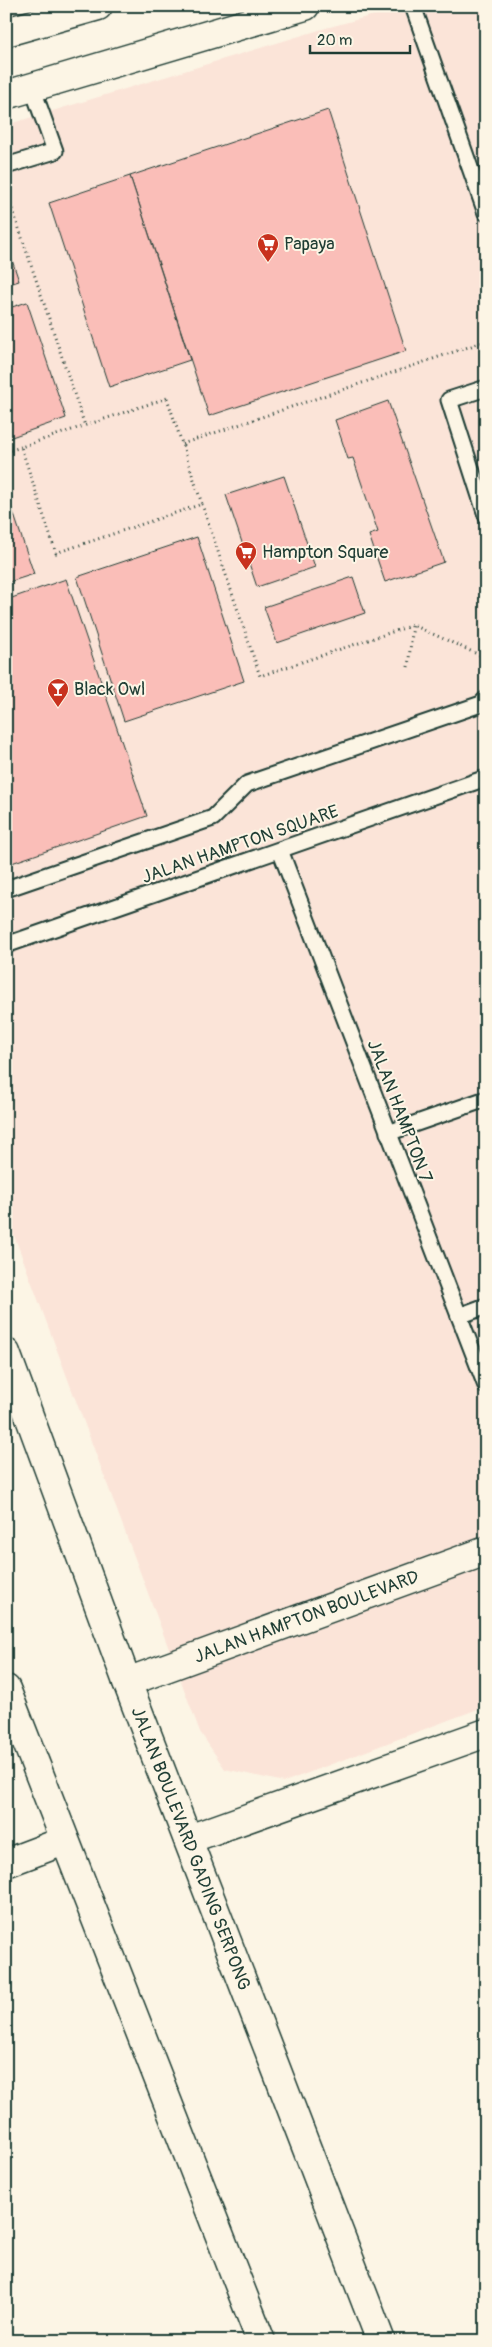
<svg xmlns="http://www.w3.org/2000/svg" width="492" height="2347" font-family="Pangolin,sans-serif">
	<rect width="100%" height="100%" fill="#fcf5e5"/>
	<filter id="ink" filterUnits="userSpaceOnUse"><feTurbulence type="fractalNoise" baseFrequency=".02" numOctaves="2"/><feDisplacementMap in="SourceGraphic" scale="10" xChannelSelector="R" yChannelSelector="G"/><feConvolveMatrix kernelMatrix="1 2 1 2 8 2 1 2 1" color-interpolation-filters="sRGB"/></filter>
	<g filter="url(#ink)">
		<polygon fill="#fbe4d8" points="407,6 486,6 486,1706 284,1782 225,1769 200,1732 6,1214 6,125 326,28"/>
		<g fill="#fabeb8" stroke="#1f3d34">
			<polygon points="328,110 406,351 209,416 130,176"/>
			<polygon points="130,176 190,360 109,387 49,203"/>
			<polygon points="6,242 19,281 6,285"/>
			<polygon points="27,302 66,418 6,439 6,309"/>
			<polygon points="388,401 444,562 385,582 369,535 378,532 353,458 348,459 335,420"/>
			<polygon points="284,476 315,567 257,587 226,495"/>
			<polygon points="6,491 34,574 6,583"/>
			<polygon points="197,537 244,681 124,721 77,577"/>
			<polygon points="353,577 365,613 277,643 264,607"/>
			<polygon points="66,579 147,816 6,865 6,600"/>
		</g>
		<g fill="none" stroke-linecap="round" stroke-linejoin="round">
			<g stroke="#1f3d34" stroke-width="19">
				<g id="service">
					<polyline points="413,6 486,213"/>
					<polyline points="6,166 55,151 32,87"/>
					<polyline points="486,388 449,400 486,515"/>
					<polyline points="280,850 486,1386"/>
					<polyline points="6,889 213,818 247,784 481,704 486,699"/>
					<polyline points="6,945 486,778"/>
					<polyline points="388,1133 486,1099"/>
					<polyline points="459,1316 486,1306"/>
				</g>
			</g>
			<g stroke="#1f3d34" stroke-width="31">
				<g id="minor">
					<path id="s1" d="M127 1682 486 1551"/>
					<polyline points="189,1839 486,1733"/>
					<polyline points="6,1863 64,1841"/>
				</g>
			</g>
			<g stroke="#1f3d34" stroke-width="31">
				<g id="tertiary">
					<polyline points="6,32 98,6"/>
					<polyline points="6,95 305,6"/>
				</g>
			</g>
			<g stroke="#1f3d34" stroke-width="31">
				<g id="secondary">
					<path id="s2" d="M6 1353 127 1682 381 2341"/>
					<polyline points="6,1689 261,2341"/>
				</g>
			</g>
			<g stroke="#1f3d34" stroke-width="3" stroke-dasharray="1 4" stroke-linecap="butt">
				<polyline points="6,190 85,426"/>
				<polygon points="167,398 202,504 56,553 21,447"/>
				<polyline points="182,444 486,341"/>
				<polyline points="6,452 21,447"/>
				<polyline points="202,504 260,676 413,625 486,658"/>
				<polyline points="408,667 413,625"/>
			</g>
			<use href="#service" stroke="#fcf5e5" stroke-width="15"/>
			<use href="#minor" stroke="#fcf5e5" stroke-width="28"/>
			<use href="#tertiary" stroke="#fcf5e5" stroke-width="28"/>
			<use href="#secondary" stroke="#fcf5e5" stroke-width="28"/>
		</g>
	</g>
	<defs>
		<g id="supermarket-pin" transform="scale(1.125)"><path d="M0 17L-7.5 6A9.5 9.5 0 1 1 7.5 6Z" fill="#c8321e" stroke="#fcf5e5"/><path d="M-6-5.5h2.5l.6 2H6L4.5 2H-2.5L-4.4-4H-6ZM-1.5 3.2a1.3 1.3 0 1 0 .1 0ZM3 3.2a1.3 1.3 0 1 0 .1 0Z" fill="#fff"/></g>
		<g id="bar-pin" transform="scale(1.125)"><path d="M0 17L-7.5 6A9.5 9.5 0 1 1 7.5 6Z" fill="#c8321e" stroke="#fcf5e5"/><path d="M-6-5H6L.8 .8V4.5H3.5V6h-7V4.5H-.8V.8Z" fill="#fff"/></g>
	</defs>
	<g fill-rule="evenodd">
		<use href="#supermarket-pin" x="268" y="244"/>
		<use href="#supermarket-pin" x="246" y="552"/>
		<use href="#bar-pin" x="58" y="689"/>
	</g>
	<g text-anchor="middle" stroke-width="4" stroke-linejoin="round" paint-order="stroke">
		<g font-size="18" fill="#1f3d34" stroke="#fcf5e5" text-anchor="start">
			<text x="284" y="250">Papaya</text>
			<text x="262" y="558">Hampton Square</text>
			<text x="74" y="695">Black Owl</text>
		</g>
		<g font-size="18" fill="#1f3d34" stroke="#fcf5e5">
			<text transform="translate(240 844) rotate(-19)" y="6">JALAN HAMPTON SQUARE</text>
			<text transform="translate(400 1111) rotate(69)" y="6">JALAN HAMPTON 7</text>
			<text dy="6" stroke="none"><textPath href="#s1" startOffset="191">JALAN HAMPTON BOULEVARD</textPath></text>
			<text dy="6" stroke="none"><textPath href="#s2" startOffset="529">JALAN BOULEVARD GADING SERPONG</textPath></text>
		</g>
	</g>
	<rect width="492" height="2347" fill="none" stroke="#fcf5e5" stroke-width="25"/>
	<rect x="12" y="12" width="467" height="2322" fill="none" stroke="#1f3d34" stroke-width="2" filter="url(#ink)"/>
	<path d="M310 45v8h100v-8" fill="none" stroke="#1f3d34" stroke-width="2.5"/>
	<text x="317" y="45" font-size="15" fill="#1f3d34" stroke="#fcf5e5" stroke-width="4" paint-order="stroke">20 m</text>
</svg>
